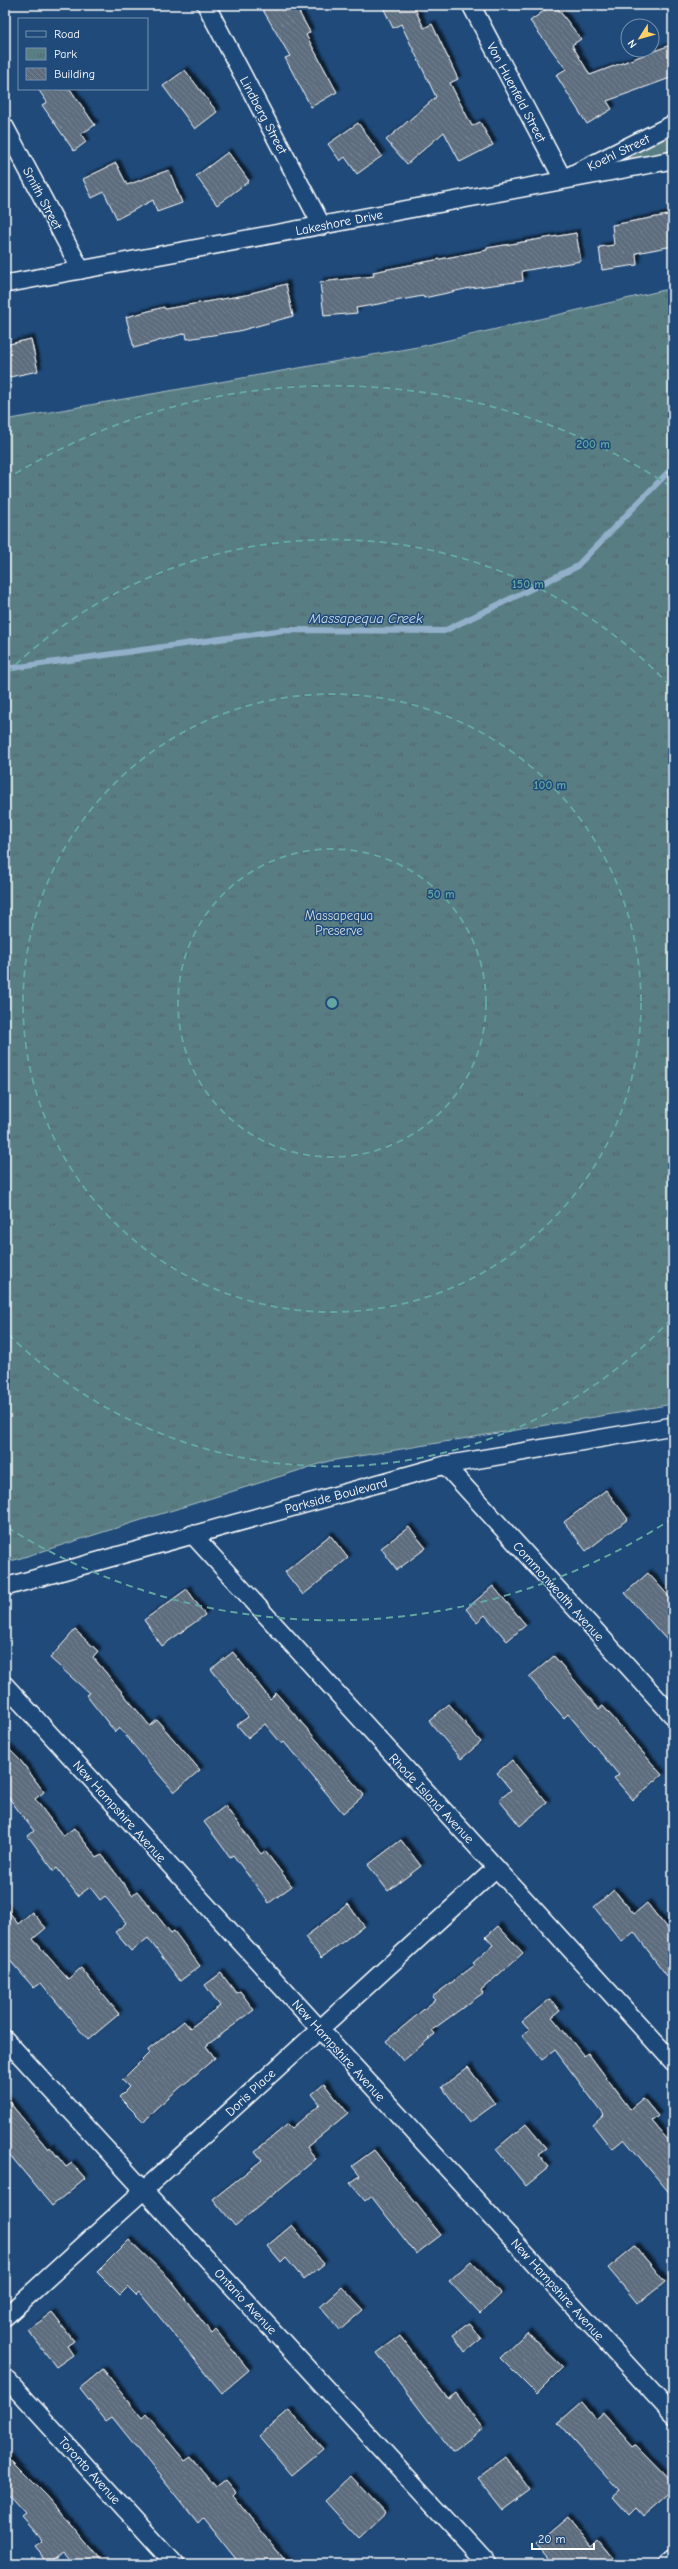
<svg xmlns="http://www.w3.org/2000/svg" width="678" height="2569" font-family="'Comic Neue',sans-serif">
	<defs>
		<pattern id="park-tufts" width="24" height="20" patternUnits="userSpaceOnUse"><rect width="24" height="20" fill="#597e84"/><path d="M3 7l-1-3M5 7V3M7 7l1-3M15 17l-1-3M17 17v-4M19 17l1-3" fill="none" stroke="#526568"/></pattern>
		<pattern id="building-back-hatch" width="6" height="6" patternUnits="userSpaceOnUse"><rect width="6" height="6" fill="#5d6d7e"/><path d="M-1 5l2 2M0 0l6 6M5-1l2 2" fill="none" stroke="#758391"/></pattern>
		<filter id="shadow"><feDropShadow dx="3.5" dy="-3.5" stdDeviation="1" flood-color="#0009"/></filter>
	</defs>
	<rect width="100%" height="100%" fill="#1f4a7a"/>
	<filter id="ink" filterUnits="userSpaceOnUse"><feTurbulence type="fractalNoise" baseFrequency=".025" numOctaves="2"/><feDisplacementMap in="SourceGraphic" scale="8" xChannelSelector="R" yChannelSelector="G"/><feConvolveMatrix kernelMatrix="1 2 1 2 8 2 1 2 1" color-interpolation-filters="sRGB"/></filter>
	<g filter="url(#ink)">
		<polygon fill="#597e84" stroke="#acbec2" points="673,122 673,160 563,179"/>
		<polygon fill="url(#park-tufts)" stroke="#acbec2" points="673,288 673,1404 329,1461 5,1563 5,420 423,346"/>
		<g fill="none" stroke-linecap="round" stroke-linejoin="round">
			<polyline stroke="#93b0cb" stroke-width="6" points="5,669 284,630 444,631 576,567 673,467"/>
		</g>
		<g fill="url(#building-back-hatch)" stroke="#fff" filter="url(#shadow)">
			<polygon points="260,5 295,5 310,32 306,35 337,92 311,107 285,58 290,56"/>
			<polygon points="382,5 413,5 424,28 432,24 458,79 450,83 472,126 480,122 493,145 460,162 444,132 407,164 386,140 436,97 401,24 393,28"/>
			<polygon points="552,5 555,5 581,39 572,45 590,75 673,44 673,77 607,101 612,109 587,124 556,75 566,69 530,21"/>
			<polygon points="185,70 217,112 195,129 163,86"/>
			<polygon points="38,89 70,89 95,125 81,134 86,142 74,151 42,105 47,102"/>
			<polygon points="358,123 382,156 357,174 345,157 340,161 328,144"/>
			<polygon points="228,152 249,181 217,205 196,176"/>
			<polygon points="116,163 127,185 169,170 182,203 157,212 153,200 117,219 104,192 92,198 83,179"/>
			<polygon points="673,214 673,246 636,253 637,265 602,270 599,247 614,245 612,225"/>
			<polygon points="576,233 581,261 522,271 523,281 470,288 424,298 423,296 356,308 357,313 324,316 320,282 374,276 373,272 487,250 487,248"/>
			<polygon points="286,284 293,316 239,331 187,339 186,333 134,348 126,317 164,307 165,309 251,294 251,293"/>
			<polygon points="31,339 38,371 5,378 5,345"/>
			<polygon points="606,1490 628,1519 586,1551 564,1522"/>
			<polygon points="409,1527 426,1548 397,1570 381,1548"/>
			<polygon points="330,1535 348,1558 303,1595 285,1572"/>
			<polygon points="648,1573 673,1601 673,1647 625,1593"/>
			<polygon points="493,1586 526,1625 507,1641 485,1615 477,1622 466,1609"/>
			<polygon points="187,1589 205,1615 162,1646 144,1620"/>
			<polygon points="75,1630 98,1651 93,1657 150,1726 157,1720 200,1770 174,1792 119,1728 115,1732 86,1695 89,1693 50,1658"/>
			<polygon points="233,1652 270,1699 276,1693 364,1795 343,1813 284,1742 282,1744 265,1724 248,1738 237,1725 248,1717 211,1669"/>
			<polygon points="554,1656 599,1709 603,1706 662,1775 633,1800 614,1778 619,1775 568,1714 564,1718 529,1677"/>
			<polygon points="449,1704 481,1742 461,1759 429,1721"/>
			<polygon points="5,1745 21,1761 44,1792 35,1799 63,1836 74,1828 97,1858 102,1855 132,1895 137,1891 171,1933 174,1931 200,1966 180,1981 148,1938 131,1951 115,1932 126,1923 105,1896 100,1900 90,1887 78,1896 57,1868 54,1871 28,1836 34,1831 5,1793"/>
			<polygon points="512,1760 547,1803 520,1826 499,1800 511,1790 497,1773"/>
			<polygon points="225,1806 261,1854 265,1851 292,1886 269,1903 233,1855 230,1857 204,1822"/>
			<polygon points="401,1840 421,1866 388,1891 368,1865"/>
			<polygon points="614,1890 634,1914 647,1903 673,1936 673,1984 634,1932 622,1942 594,1907"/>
			<polygon points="348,1904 364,1926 321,1958 305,1937"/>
			<polygon points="5,1906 18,1924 32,1912 46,1928 33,1939 68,1979 81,1968 119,2014 88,2040 41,1983 34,1988 5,1955"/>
			<polygon points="498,1926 523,1953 481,1990 483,1993 432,2030 435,2034 403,2061 386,2041 435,2000 432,1997 475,1965 473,1963 493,1945 486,1937"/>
			<polygon points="221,1973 236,1993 240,1991 254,2010 206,2046 215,2058 155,2109 144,2122 119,2097 129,2087 122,2080 149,2053 148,2050 184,2021 190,2028 220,2006 205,1985"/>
			<polygon points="550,1999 560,2011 552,2017 584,2056 588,2053 630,2109 643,2098 658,2116 652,2121 673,2146 673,2197 624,2139 612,2149 593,2125 604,2115 555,2050 542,2060 522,2035 529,2030 522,2022"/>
			<polygon points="468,2067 495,2104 469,2123 442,2087"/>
			<polygon points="324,2084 348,2113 307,2147 316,2159 235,2226 213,2199 262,2160 255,2151 288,2124 292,2128 320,2104 312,2094"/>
			<polygon points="5,2097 48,2149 50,2147 66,2167 72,2163 85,2178 52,2206 5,2149"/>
			<polygon points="526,2124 546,2148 538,2154 549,2167 526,2186 496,2149"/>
			<polygon points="374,2150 441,2235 416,2254 371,2196 365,2201 350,2183 360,2176 352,2166"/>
			<polygon points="292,2225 324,2264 304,2280 286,2258 281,2263 267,2246"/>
			<polygon points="129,2240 169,2278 212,2334 216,2330 249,2370 222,2393 139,2292 136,2295 128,2287 120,2295 97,2272"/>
			<polygon points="635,2246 665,2282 638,2304 608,2268"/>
			<polygon points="471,2261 501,2294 480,2314 449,2281"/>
			<polygon points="342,2287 363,2310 340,2330 320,2307"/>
			<polygon points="52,2313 74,2341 67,2346 73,2355 56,2367 28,2330"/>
			<polygon points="469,2323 481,2339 465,2352 453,2335"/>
			<polygon points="527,2332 563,2367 536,2394 500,2358"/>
			<polygon points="400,2336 448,2399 456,2393 483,2429 452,2452 377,2353"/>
			<polygon points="103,2369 142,2418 146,2414 185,2461 191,2457 216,2487 225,2480 235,2492 232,2495 288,2564 240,2564 203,2518 198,2523 112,2417 106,2421 80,2388"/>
			<polygon points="582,2402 596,2419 603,2413 633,2447 636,2445 673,2483 673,2491 643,2517 635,2508 628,2515 612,2497 619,2491 558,2423"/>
			<polygon points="289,2410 323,2449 292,2475 259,2436"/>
			<polygon points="5,2454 47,2496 104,2564 75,2564 65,2552 48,2564 34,2547 42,2541 21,2517 25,2514 5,2492"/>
			<polygon points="506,2457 530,2490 503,2510 478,2478"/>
			<polygon points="351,2476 385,2514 359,2538 325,2501"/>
			<polygon points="568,2517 592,2547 599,2540 613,2557 606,2564 553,2564 536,2544"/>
		</g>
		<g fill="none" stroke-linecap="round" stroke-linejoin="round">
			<g stroke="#fff" stroke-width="20">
				<g id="street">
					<polyline points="206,5 322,226"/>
					<polyline points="471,5 563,179 673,124"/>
					<polyline points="5,127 81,270"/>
					<polyline points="5,284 673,160"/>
					<polyline points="445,1465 673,1716"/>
					<polyline points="192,1534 673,2062"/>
					<polyline points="5,1587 445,1465 673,1426"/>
					<polyline points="5,1685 673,2415"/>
					<polyline points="5,2039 487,2564"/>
					<polyline points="5,2317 496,1868"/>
					<polyline points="5,2377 175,2564"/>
					<polyline points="667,2564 673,2559"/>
				</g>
			</g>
			<use href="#street" stroke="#1f4a7a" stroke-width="17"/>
		</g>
	</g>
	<g fill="none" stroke="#63a6a1" stroke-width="2" stroke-dasharray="7 5">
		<circle cx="332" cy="1003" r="154"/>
		<circle cx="332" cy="1003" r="309"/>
		<path d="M671 1319A463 463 0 0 1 7 1333M7 673A463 463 0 0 1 671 687"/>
		<path d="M673 1518A617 617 0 0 1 5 1526M5 480A617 617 0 0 1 673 488"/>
	</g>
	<g text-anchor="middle" stroke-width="3" stroke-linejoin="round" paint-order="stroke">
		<g font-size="13" fill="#fff" stroke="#1f4a7a">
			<text transform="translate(517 92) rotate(62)" y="5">Von Huenfeld Street</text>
			<text transform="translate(264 115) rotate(62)" y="5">Lindberg Street</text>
			<text transform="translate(618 152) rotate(-26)" y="5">Koehl Street</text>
			<text transform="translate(43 198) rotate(62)" y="5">Smith Street</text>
			<text transform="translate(339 222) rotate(-11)" y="5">Lakeshore Drive</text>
			<text transform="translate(336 1495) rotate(-15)" y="5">Parkside Boulevard</text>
			<text transform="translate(559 1591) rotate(48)" y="5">Commonwealth Avenue</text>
			<text transform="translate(432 1798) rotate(47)" y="5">Rhode Island Avenue</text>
			<text transform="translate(120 1811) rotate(48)" y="5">New Hampshire Avenue</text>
			<text transform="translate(339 2050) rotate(48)" y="5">New Hampshire Avenue</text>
			<text transform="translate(250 2092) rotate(-43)" y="5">Doris Place</text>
			<text transform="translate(558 2289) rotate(48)" y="5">New Hampshire Avenue</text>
			<text transform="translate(246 2301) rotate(47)" y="5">Ontario Avenue</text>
			<text transform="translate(90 2470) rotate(48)" y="5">Toronto Avenue</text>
		</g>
		<g font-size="13" fill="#d6dfe0" stroke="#1f4a7a">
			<text x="339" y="920">Massapequa<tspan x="339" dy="15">Preserve</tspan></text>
		</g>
		<g font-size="14" font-style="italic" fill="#d2dee9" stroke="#1f4a7a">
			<text x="366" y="623">Massapequa Creek</text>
		</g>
	</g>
	<circle cx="332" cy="1003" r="6" fill="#63a6a1" stroke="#1f4a7a" stroke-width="2"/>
	<g font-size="12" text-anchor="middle" font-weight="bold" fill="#63a6a1" stroke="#1f4a7a" stroke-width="3" stroke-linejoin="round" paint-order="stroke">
		<text x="593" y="448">200 m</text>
		<text x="528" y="588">150 m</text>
		<text x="550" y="789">100 m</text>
		<text x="441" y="898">50 m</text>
	</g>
	<rect width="678" height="2569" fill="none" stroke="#1f4a7a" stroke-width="20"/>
	<rect x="10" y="10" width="658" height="2549" fill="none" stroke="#fff" stroke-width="1.5" filter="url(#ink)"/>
	<rect x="18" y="18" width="130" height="72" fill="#1f4a7a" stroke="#7992af"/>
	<rect x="26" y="31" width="20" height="6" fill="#1f4a7a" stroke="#7992af"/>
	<text x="54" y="38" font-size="12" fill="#ffffff">Road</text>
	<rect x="26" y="48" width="20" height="12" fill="url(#park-tufts)" stroke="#7992af"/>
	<text x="54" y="58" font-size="12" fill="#ffffff">Park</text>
	<rect x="26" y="68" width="20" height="12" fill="url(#building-back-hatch)" stroke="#7992af"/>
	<text x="54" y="78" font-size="12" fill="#ffffff">Building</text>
	<g transform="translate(640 38) rotate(233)"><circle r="19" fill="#1f4a7a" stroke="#7992af"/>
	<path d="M0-3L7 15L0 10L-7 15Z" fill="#ffd166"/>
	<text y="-6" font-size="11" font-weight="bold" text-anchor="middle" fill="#ffffff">N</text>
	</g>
	<path d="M532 2543v6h62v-6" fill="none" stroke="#ffffff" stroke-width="2"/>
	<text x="538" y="2543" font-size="12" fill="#ffffff" stroke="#1f4a7a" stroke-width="3" paint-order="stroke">20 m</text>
</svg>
